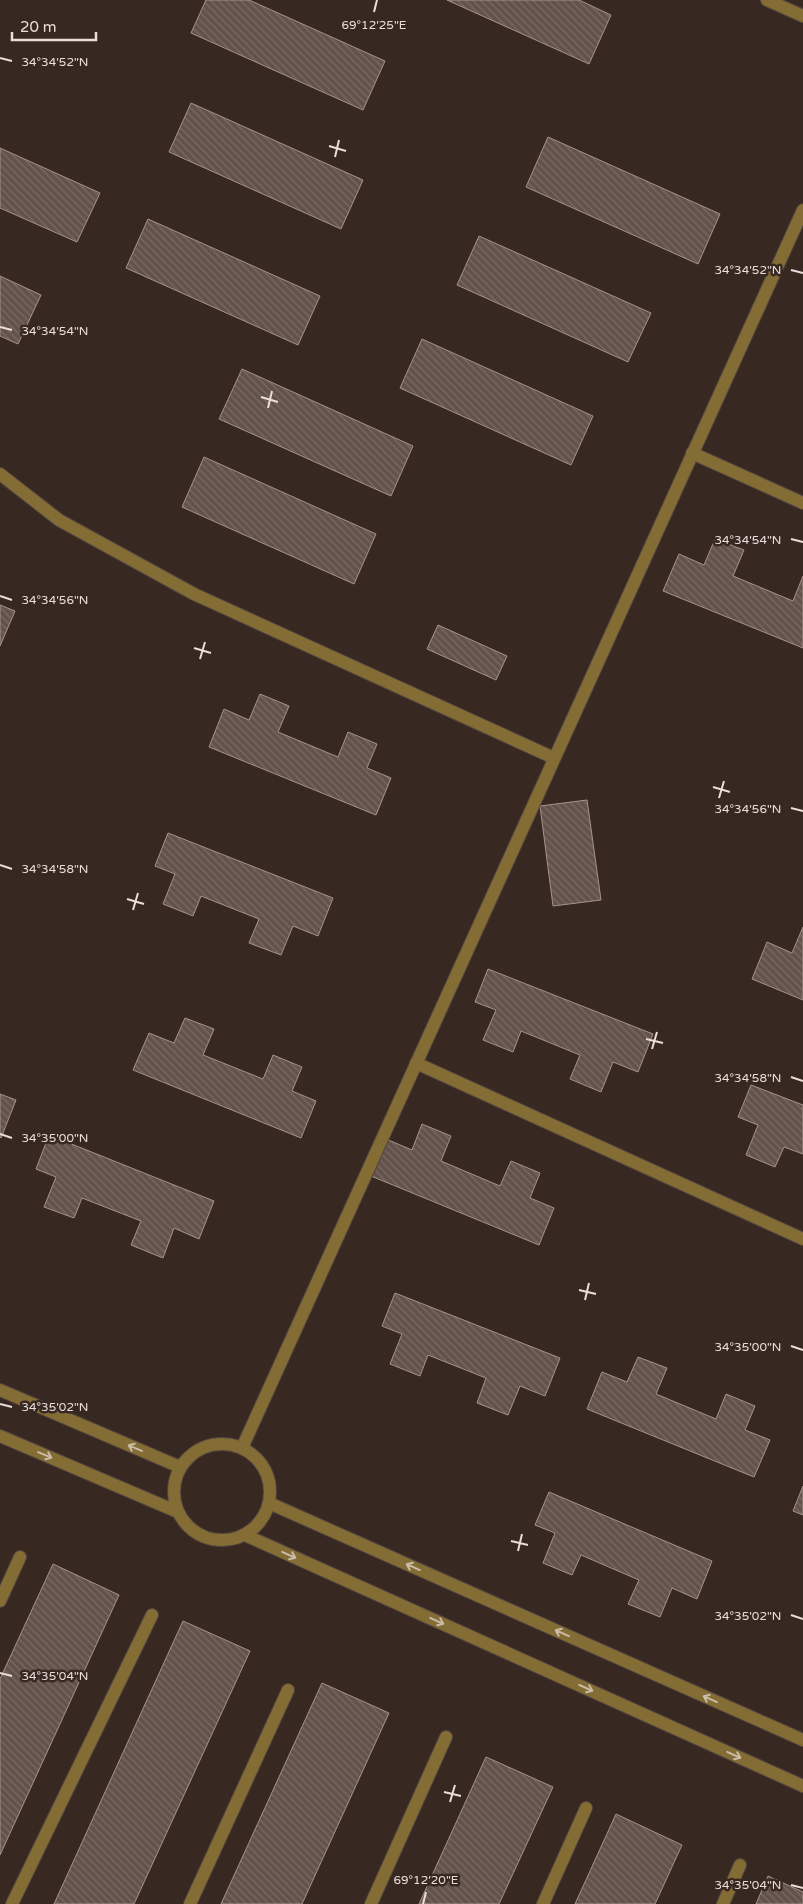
<svg xmlns="http://www.w3.org/2000/svg" width="803" height="1904" font-family="'Varela Round',sans-serif">
	<defs>
		<pattern id="building-back-hatch" width="6" height="6" patternUnits="userSpaceOnUse" patternTransform="scale(1.25)"><rect width="6" height="6" fill="#63524b"/><path d="M-1 5l2 2M0 0l6 6M5-1l2 2" fill="none" stroke="#796a64"/></pattern>
	</defs>
	<rect width="100%" height="100%" fill="#372822"/>
	<g fill="url(#building-back-hatch)" stroke="#a6938c">
		<polygon points="206,0 249,0 385,61 363,110 191,33"/>
		<polygon points="447,0 579,0 611,15 589,64"/>
		<polygon points="191,103 363,180 341,229 169,152"/>
		<polygon points="548,137 720,214 698,264 526,187"/>
		<polygon points="0,148 100,193 77,242 0,208"/>
		<polygon points="148,219 320,296 298,345 126,268"/>
		<polygon points="479,236 651,313 628,362 457,285"/>
		<polygon points="0,276 41,295 18,344 0,336"/>
		<polygon points="422,339 593,416 571,465 400,388"/>
		<polygon points="242,369 413,446 391,496 219,419"/>
		<polygon points="204,457 376,534 354,584 182,507"/>
		<polygon points="715,539 744,550 733,576 793,601 803,576 803,648 663,591 679,554 704,565"/>
		<polygon points="0,605 15,611 0,646"/>
		<polygon points="438,625 507,656 496,680 427,649"/>
		<polygon points="260,694 289,706 278,732 338,757 348,732 377,744 367,768 391,778 376,815 209,747 224,709 249,720"/>
		<polygon points="587,800 601,900 553,906 540,806"/>
		<polygon points="168,833 333,898 318,936 293,926 281,955 249,943 259,919 201,896 193,916 163,904 175,874 155,866"/>
		<polygon points="803,927 803,1000 752,979 767,942 792,953"/>
		<polygon points="488,969 653,1034 638,1072 613,1062 601,1092 570,1079 580,1055 521,1031 513,1052 483,1040 496,1010 475,1002"/>
		<polygon points="185,1018 214,1029 203,1055 263,1079 273,1055 302,1067 292,1091 316,1101 301,1138 133,1070 149,1033 174,1043"/>
		<polygon points="751,1085 803,1105 803,1154 784,1147 775,1167 746,1155 758,1125 738,1117"/>
		<polygon points="0,1094 16,1100 1,1138 0,1137"/>
		<polygon points="422,1124 451,1136 441,1161 500,1186 511,1161 540,1173 530,1198 554,1208 539,1245 371,1176 386,1139 412,1150"/>
		<polygon points="49,1135 214,1201 199,1239 174,1228 163,1258 131,1245 141,1221 82,1198 74,1218 44,1207 56,1177 36,1169"/>
		<polygon points="395,1293 560,1358 545,1396 520,1386 508,1415 477,1403 486,1378 428,1355 420,1376 390,1364 402,1334 382,1326"/>
		<polygon points="638,1357 667,1368 656,1394 716,1419 726,1394 755,1406 745,1430 770,1440 754,1477 587,1409 602,1372 627,1382"/>
		<polygon points="803,1486 803,1515 793,1511"/>
		<polygon points="549,1492 712,1561 697,1599 672,1588 660,1617 628,1604 639,1580 581,1555 572,1575 543,1563 555,1533 535,1525"/>
		<polygon points="53,1564 119,1595 0,1855 0,1679"/>
		<polygon points="183,1621 250,1651 134,1904 54,1904"/>
		<polygon points="322,1683 389,1713 302,1904 221,1904"/>
		<polygon points="486,1757 553,1787 499,1904 419,1904"/>
		<polygon points="616,1814 682,1845 655,1904 575,1904"/>
		<polygon points="768,1876 803,1892 803,1904 756,1904"/>
	</g>
	<g fill="none" stroke-linecap="round" stroke-linejoin="round">
		<g stroke="#53453f" stroke-width="14">
			<g id="minor">
				<polyline points="767,0 803,16"/>
				<polyline points="692,453 803,503"/>
				<polyline points="0,474 59,520 194,594 554,758"/>
				<polyline points="416,1063 803,1239"/>
				<polyline points="0,1390 180,1467"/>
				<polyline points="0,1436 178,1512"/>
				<circle cx="222" cy="1492" r="48"/>
				<polyline points="242,1448 803,210"/>
				<polyline points="269,1503 803,1740"/>
				<polyline points="245,1535 803,1786"/>
				<polyline points="0,1601 20,1557"/>
				<polyline points="12,1904 152,1615"/>
				<polyline points="190,1904 288,1690"/>
				<polyline points="371,1904 446,1737"/>
				<polyline points="543,1904 586,1808"/>
				<polyline points="723,1904 740,1865"/>
			</g>
		</g>
		<use href="#minor" stroke="#846c35" stroke-width="12"/>
	</g>
	<defs><path id="oneway-shaft" d="M-6 0H5M1.5-3L5.5 0L1.5 3" fill="none" stroke-width="1.6" stroke-linecap="round" stroke-linejoin="round" transform="scale(1.25)"/></defs>
	<g stroke="#cbbca8">
		<use href="#oneway-shaft" transform="translate(135 1448) rotate(-157)"/>
		<use href="#oneway-shaft" transform="translate(45 1455) rotate(23)"/>
		<use href="#oneway-shaft" transform="translate(289 1555) rotate(24)"/>
		<use href="#oneway-shaft" transform="translate(413 1567) rotate(-156)"/>
		<use href="#oneway-shaft" transform="translate(437 1621) rotate(24)"/>
		<use href="#oneway-shaft" transform="translate(562 1633) rotate(-156)"/>
		<use href="#oneway-shaft" transform="translate(586 1688) rotate(24)"/>
		<use href="#oneway-shaft" transform="translate(710 1699) rotate(-156)"/>
		<use href="#oneway-shaft" transform="translate(734 1755) rotate(24)"/>
	</g>
	<path fill="none" stroke="#e9deda" stroke-width="2" d="M374 12 377 0M0 58 12 61M329 146 346 151M335 157 339 140M791 270 803 273M0 327 12 330M261 397 278 402M268 408 272 391M791 539 803 542M0 596 12 600M194 648 211 653M200 659 205 642M713 787 730 792M719 798 724 781M791 808 803 811M0 865 12 869M127 899 144 904M133 910 138 893M646 1039 663 1043M652 1049 657 1032M791 1077 803 1081M0 1134 12 1138M579 1290 596 1294M585 1300 589 1283M791 1346 803 1350M0 1404 12 1407M511 1541 528 1545M518 1551 522 1534M791 1615 803 1619M0 1673 12 1676M444 1792 461 1796M450 1802 455 1785M791 1885 803 1888M423 1904 426 1892"/>
	<g font-size="12" text-anchor="middle" fill="#e9deda" stroke="#372822" stroke-width="5" stroke-linejoin="round" paint-order="stroke">
		<text x="374" y="29">69°12'25"E</text>
		<text x="55" y="66">34°34'52"N</text>
		<text x="748" y="274">34°34'52"N</text>
		<text x="55" y="335">34°34'54"N</text>
		<text x="748" y="544">34°34'54"N</text>
		<text x="55" y="604">34°34'56"N</text>
		<text x="748" y="813">34°34'56"N</text>
		<text x="55" y="873">34°34'58"N</text>
		<text x="748" y="1082">34°34'58"N</text>
		<text x="55" y="1142">34°35'00"N</text>
		<text x="748" y="1351">34°35'00"N</text>
		<text x="55" y="1411">34°35'02"N</text>
		<text x="748" y="1620">34°35'02"N</text>
		<text x="55" y="1680">34°35'04"N</text>
		<text x="426" y="1884">69°12'20"E</text>
		<text x="748" y="1889">34°35'04"N</text>
	</g>
	<path d="M12 32v8h84v-8" fill="none" stroke="#e9deda" stroke-width="2.5"/>
	<text x="20" y="32" font-size="15" fill="#e9deda" stroke="#372822" stroke-width="4" paint-order="stroke">20 m</text>
</svg>
